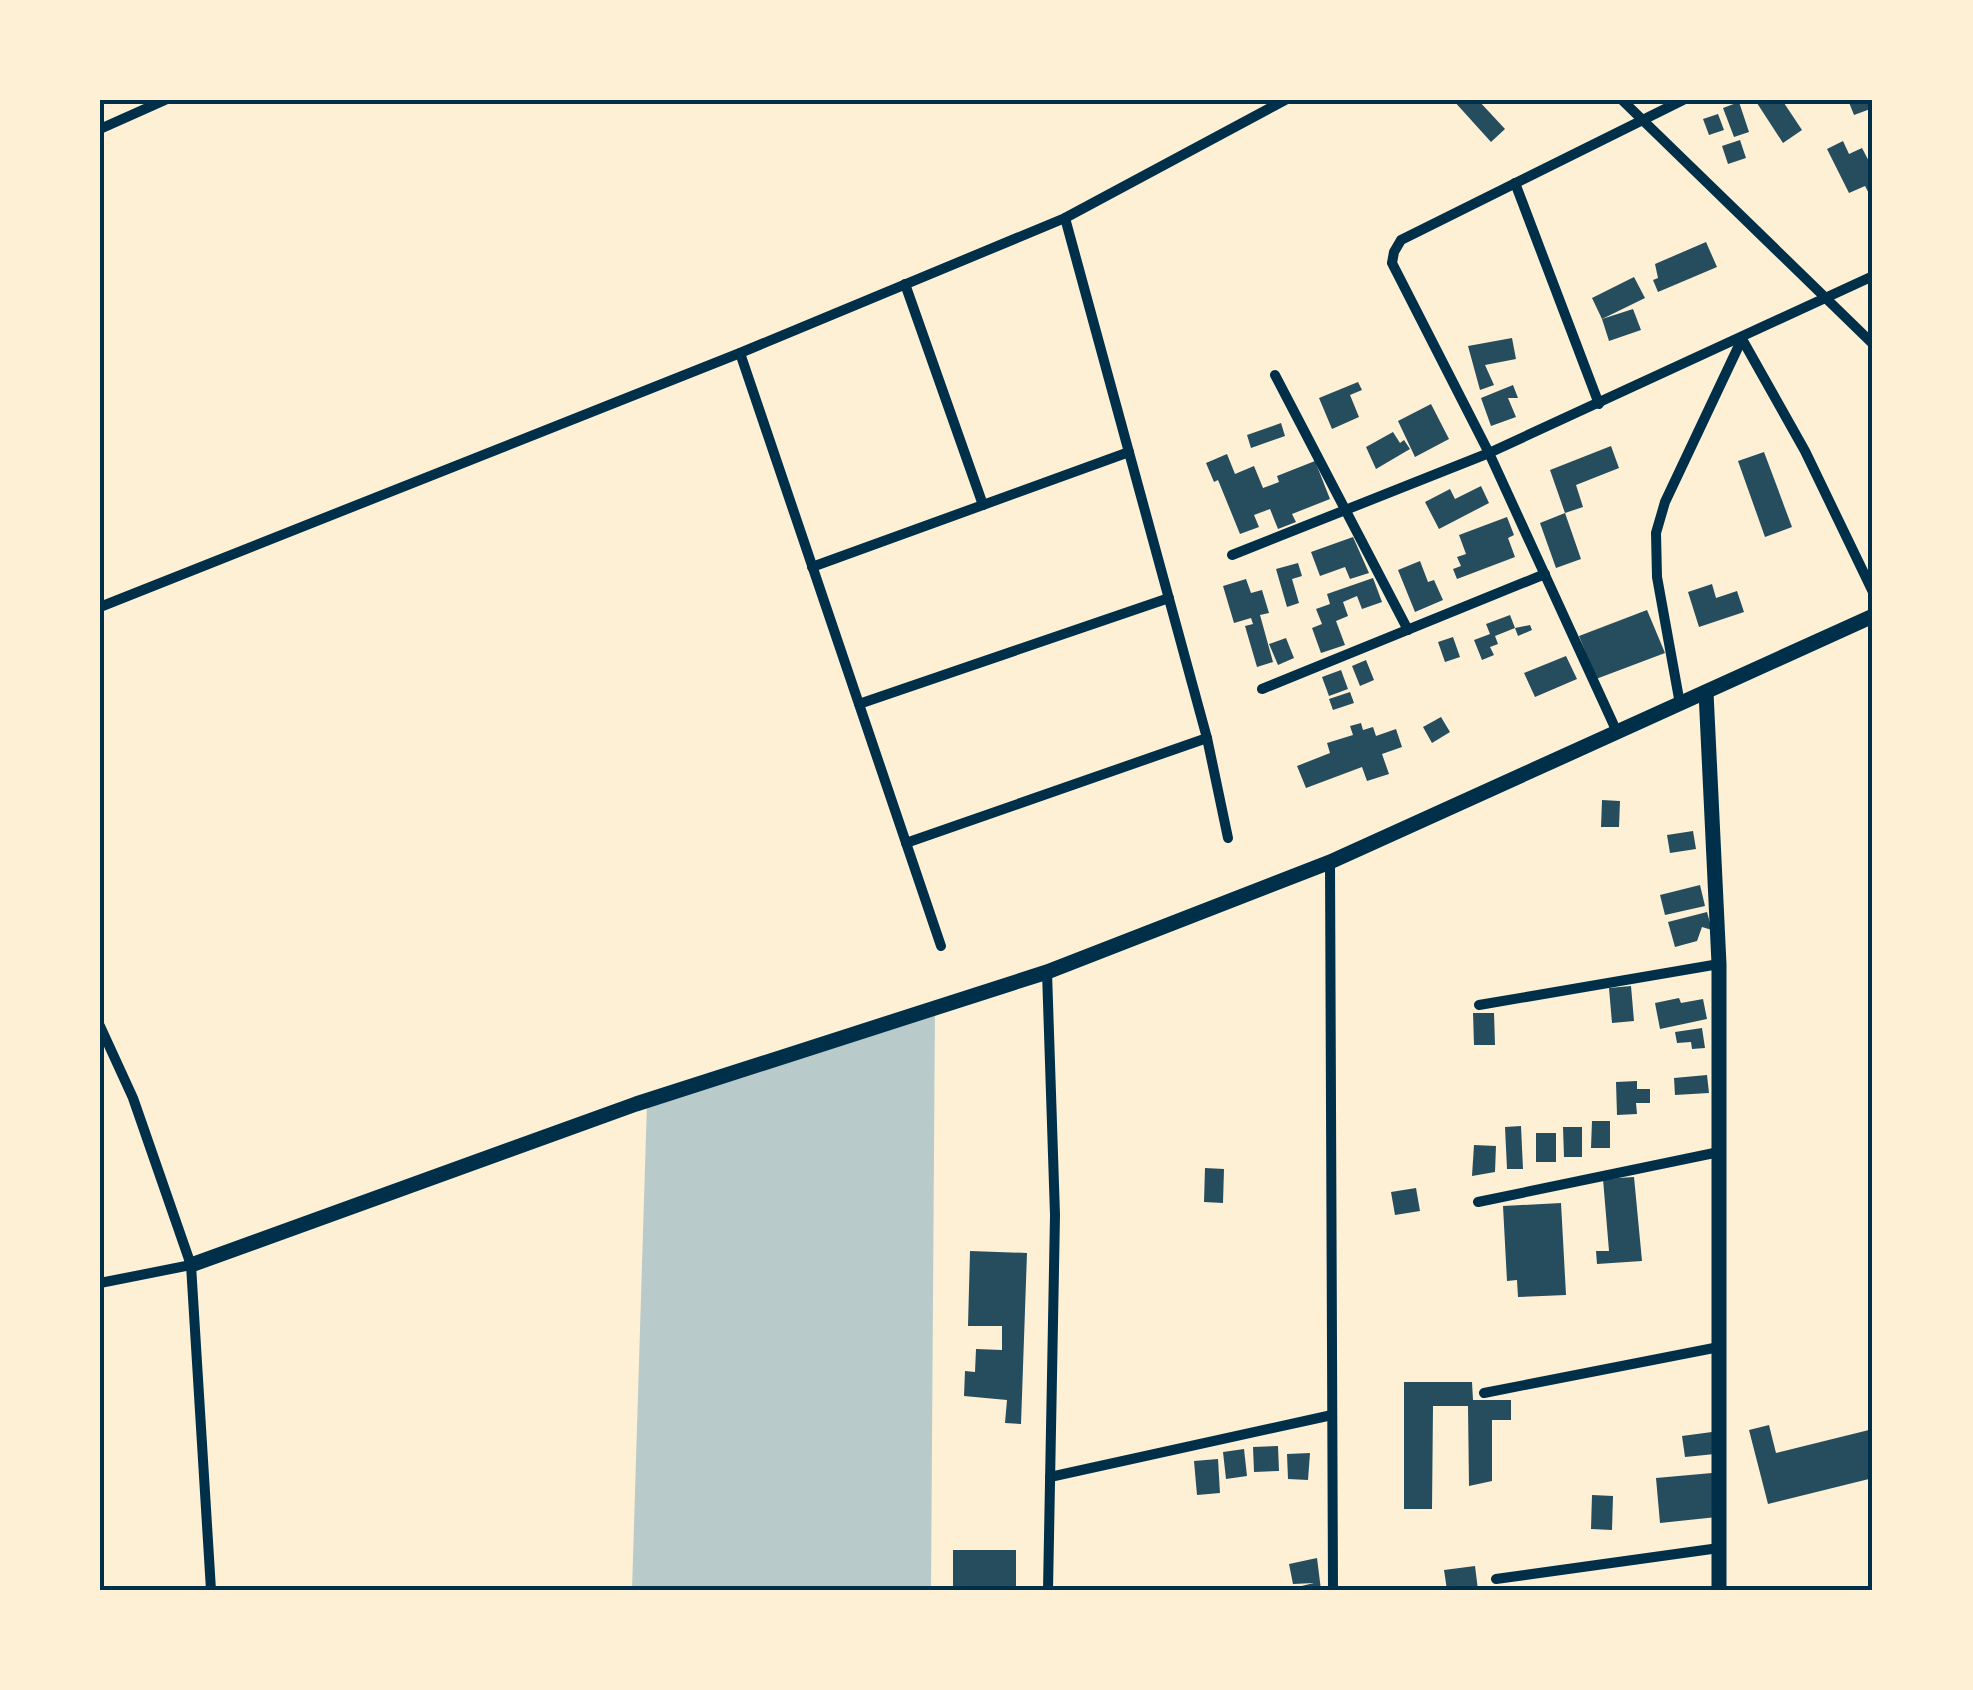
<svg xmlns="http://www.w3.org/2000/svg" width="1973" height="1690" font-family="Ubuntu,sans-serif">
	<rect width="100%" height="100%" fill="#fdf0d5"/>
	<polygon fill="#b9caca" points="935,1007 931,1590 632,1590 647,1102"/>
	<g fill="#264d5e">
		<polygon points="1453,100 1478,100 1505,129 1491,142"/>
		<polygon points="1755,100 1782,100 1802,130 1783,143"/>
		<polygon points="1848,100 1873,100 1873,108 1854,115"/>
		<polygon points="1739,102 1749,132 1734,137 1723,108"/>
		<polygon points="1718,114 1724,130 1709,135 1703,119"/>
		<polygon points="1740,140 1746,158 1728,164 1722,146"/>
		<polygon points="1843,141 1849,154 1862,148 1873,169 1873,201 1865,186 1849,193 1827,149"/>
		<polygon points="1706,242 1717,267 1658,292 1653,280 1658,278 1655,264"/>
		<polygon points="1634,277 1645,298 1602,319 1592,298"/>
		<polygon points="1633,309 1641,330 1609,341 1602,319"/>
		<polygon points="1512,338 1516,359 1485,365 1494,385 1480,390 1468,346"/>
		<polygon points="1358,382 1362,390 1350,395 1359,417 1332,429 1319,398"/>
		<polygon points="1513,385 1518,398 1508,398 1516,417 1491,426 1481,398"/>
		<polygon points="1431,404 1449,439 1415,457 1398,421"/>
		<polygon points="1281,423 1285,436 1251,448 1247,435"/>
		<polygon points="1393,432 1400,443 1404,440 1410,449 1376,469 1366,447"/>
		<polygon points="1611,446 1619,468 1576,485 1583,507 1565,513 1550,470"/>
		<polygon points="1764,452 1792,527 1765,537 1738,461"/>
		<polygon points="1227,454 1235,474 1254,466 1263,488 1279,482 1277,476 1315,461 1330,499 1292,514 1296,522 1278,529 1270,509 1254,515 1259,527 1240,534 1218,480 1214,482 1206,463"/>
		<polygon points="1481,486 1489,503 1439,529 1425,502 1450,489 1455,499"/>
		<polygon points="1565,513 1581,559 1556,568 1540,523"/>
		<polygon points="1507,517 1514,535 1508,538 1515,557 1457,579 1453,569 1461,566 1457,557 1466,554 1459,535"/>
		<polygon points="1353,537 1369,573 1350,579 1345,567 1320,576 1311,552"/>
		<polygon points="1420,561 1428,582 1434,580 1443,600 1415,612 1398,570"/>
		<polygon points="1298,563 1302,576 1292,579 1299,603 1287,607 1276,569"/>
		<polygon points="1373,578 1382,602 1362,609 1357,596 1343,602 1348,616 1336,621 1345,645 1321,653 1312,628 1322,624 1316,609 1330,604 1327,594"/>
		<polygon points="1246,579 1251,593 1262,590 1269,613 1260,615 1273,662 1257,667 1245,626 1253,624 1251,618 1234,623 1223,586"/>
		<polygon points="1712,584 1716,598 1737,591 1744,612 1699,627 1688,592"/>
		<polygon points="1647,610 1665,653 1596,679 1579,636"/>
		<polygon points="1510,615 1515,628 1530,625 1532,630 1518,636 1515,628 1495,636 1498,644 1490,647 1494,655 1482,660 1474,640 1490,634 1486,624"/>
		<polygon points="1453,637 1460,657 1445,662 1438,642"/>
		<polygon points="1286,638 1294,658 1278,665 1269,644"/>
		<polygon points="1566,656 1577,679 1535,697 1524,673"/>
		<polygon points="1366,660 1374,680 1360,686 1352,666"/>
		<polygon points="1341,670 1348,689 1329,696 1322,677"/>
		<polygon points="1350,692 1354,703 1333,710 1329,699"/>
		<polygon points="1441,717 1450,732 1432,743 1423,727"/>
		<polygon points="1361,723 1363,730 1373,727 1376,736 1396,729 1402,747 1382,754 1389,774 1367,781 1362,767 1306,788 1297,766 1330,753 1327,743 1353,735 1350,726"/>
		<polygon points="1602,800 1620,801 1619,827 1601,827"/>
		<polygon points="1693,831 1696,849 1670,853 1667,835"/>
		<polygon points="1700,885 1705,906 1665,915 1660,895"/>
		<polygon points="1707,912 1712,930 1702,927 1697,941 1675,947 1668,922"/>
		<polygon points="1631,986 1634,1021 1612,1023 1609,988"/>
		<polygon points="1679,998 1681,1003 1703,999 1707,1019 1660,1029 1655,1003"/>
		<polygon points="1473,1013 1494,1013 1495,1045 1474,1045"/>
		<polygon points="1702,1028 1705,1048 1692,1049 1691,1042 1677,1043 1675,1032"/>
		<polygon points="1707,1075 1709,1093 1675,1095 1674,1078"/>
		<polygon points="1637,1081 1637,1089 1650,1089 1650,1103 1636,1103 1637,1114 1617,1115 1616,1082"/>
		<polygon points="1592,1121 1610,1121 1610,1148 1591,1148"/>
		<polygon points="1521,1126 1523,1169 1507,1169 1505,1127"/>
		<polygon points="1563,1127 1582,1127 1582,1157 1564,1157"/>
		<rect x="1536" y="1133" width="20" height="29"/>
		<polygon points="1474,1145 1496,1146 1495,1172 1472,1176"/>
		<polygon points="1205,1168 1224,1169 1223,1203 1204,1202"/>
		<polygon points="1634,1177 1642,1261 1597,1264 1596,1251 1609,1251 1603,1179"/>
		<polygon points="1416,1188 1420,1211 1395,1215 1391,1192"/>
		<polygon points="1561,1203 1566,1295 1518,1297 1517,1280 1507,1281 1503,1206"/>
		<polygon points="970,1251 1027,1253 1021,1424 1005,1423 1007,1400 964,1396 965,1371 975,1372 976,1349 1002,1350 1002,1326 968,1326"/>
		<polygon points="1404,1382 1472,1382 1473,1400 1511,1400 1511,1420 1492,1420 1492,1481 1469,1486 1468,1406 1433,1406 1432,1509 1404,1509"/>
		<polygon points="1769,1425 1776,1453 1873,1429 1873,1478 1768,1504 1749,1430"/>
		<polygon points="1712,1432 1715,1454 1685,1457 1682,1436"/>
		<polygon points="1278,1446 1279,1471 1254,1472 1253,1447"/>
		<polygon points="1244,1449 1247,1476 1226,1479 1223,1452"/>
		<polygon points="1310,1453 1308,1480 1288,1479 1287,1454"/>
		<polygon points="1218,1459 1220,1493 1197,1495 1194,1461"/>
		<polygon points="1712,1473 1717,1517 1660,1523 1656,1478"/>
		<polygon points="1592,1495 1613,1496 1612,1530 1591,1529"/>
		<rect x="953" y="1550" width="63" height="40"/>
		<polygon points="1317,1558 1321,1590 1285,1590 1314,1583 1293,1584 1289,1564"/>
		<polygon points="1475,1566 1478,1590 1447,1590 1444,1570"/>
	</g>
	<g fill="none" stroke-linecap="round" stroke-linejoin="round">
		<g stroke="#003049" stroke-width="10">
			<polyline points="1622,100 1873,344"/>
			<polyline points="100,129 165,100"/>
			<polyline points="1515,183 1599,404"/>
			<polyline points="1065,218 1207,738 1228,838"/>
			<polyline points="905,284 983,505"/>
			<polyline points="740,353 941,946"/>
			<polyline points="1275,375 1408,630"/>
			<polyline points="1232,555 1489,453 1873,276"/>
			<polyline points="812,567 1129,452"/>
			<polyline points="100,607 740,353 1065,218 1285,100"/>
			<polyline points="1262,689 1545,574"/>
			<polyline points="859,704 1169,598"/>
			<polyline points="1680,704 1657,577 1656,533 1665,502 1742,339 1805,451 1873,592"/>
			<polyline points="1617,732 1489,453 1392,263 1394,252 1401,240 1683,100"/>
			<polyline points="906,843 1207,738"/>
			<polyline points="1330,862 1333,1590"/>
			<polyline points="1047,972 1055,1215 1048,1590"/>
			<polyline points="1479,1005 1719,964"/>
			<polyline points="100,1026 133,1098 191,1265 211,1590"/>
			<polyline points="1478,1202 1719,1152"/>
			<polyline points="100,1283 191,1265"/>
			<polyline points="1484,1393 1719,1347"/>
			<polyline points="1050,1477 1332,1415"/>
			<polyline points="1496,1579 1719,1548"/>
		</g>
		<g stroke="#003049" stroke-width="15">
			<polyline points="1706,692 1719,964 1719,1590"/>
			<polyline points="191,1265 636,1104 1047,972 1330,862 1873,616"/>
		</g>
	</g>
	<rect width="1973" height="1690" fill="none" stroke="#fdf0d5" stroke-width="205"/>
	<rect x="102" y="102" width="1768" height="1486" fill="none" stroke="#003049" stroke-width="4"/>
</svg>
